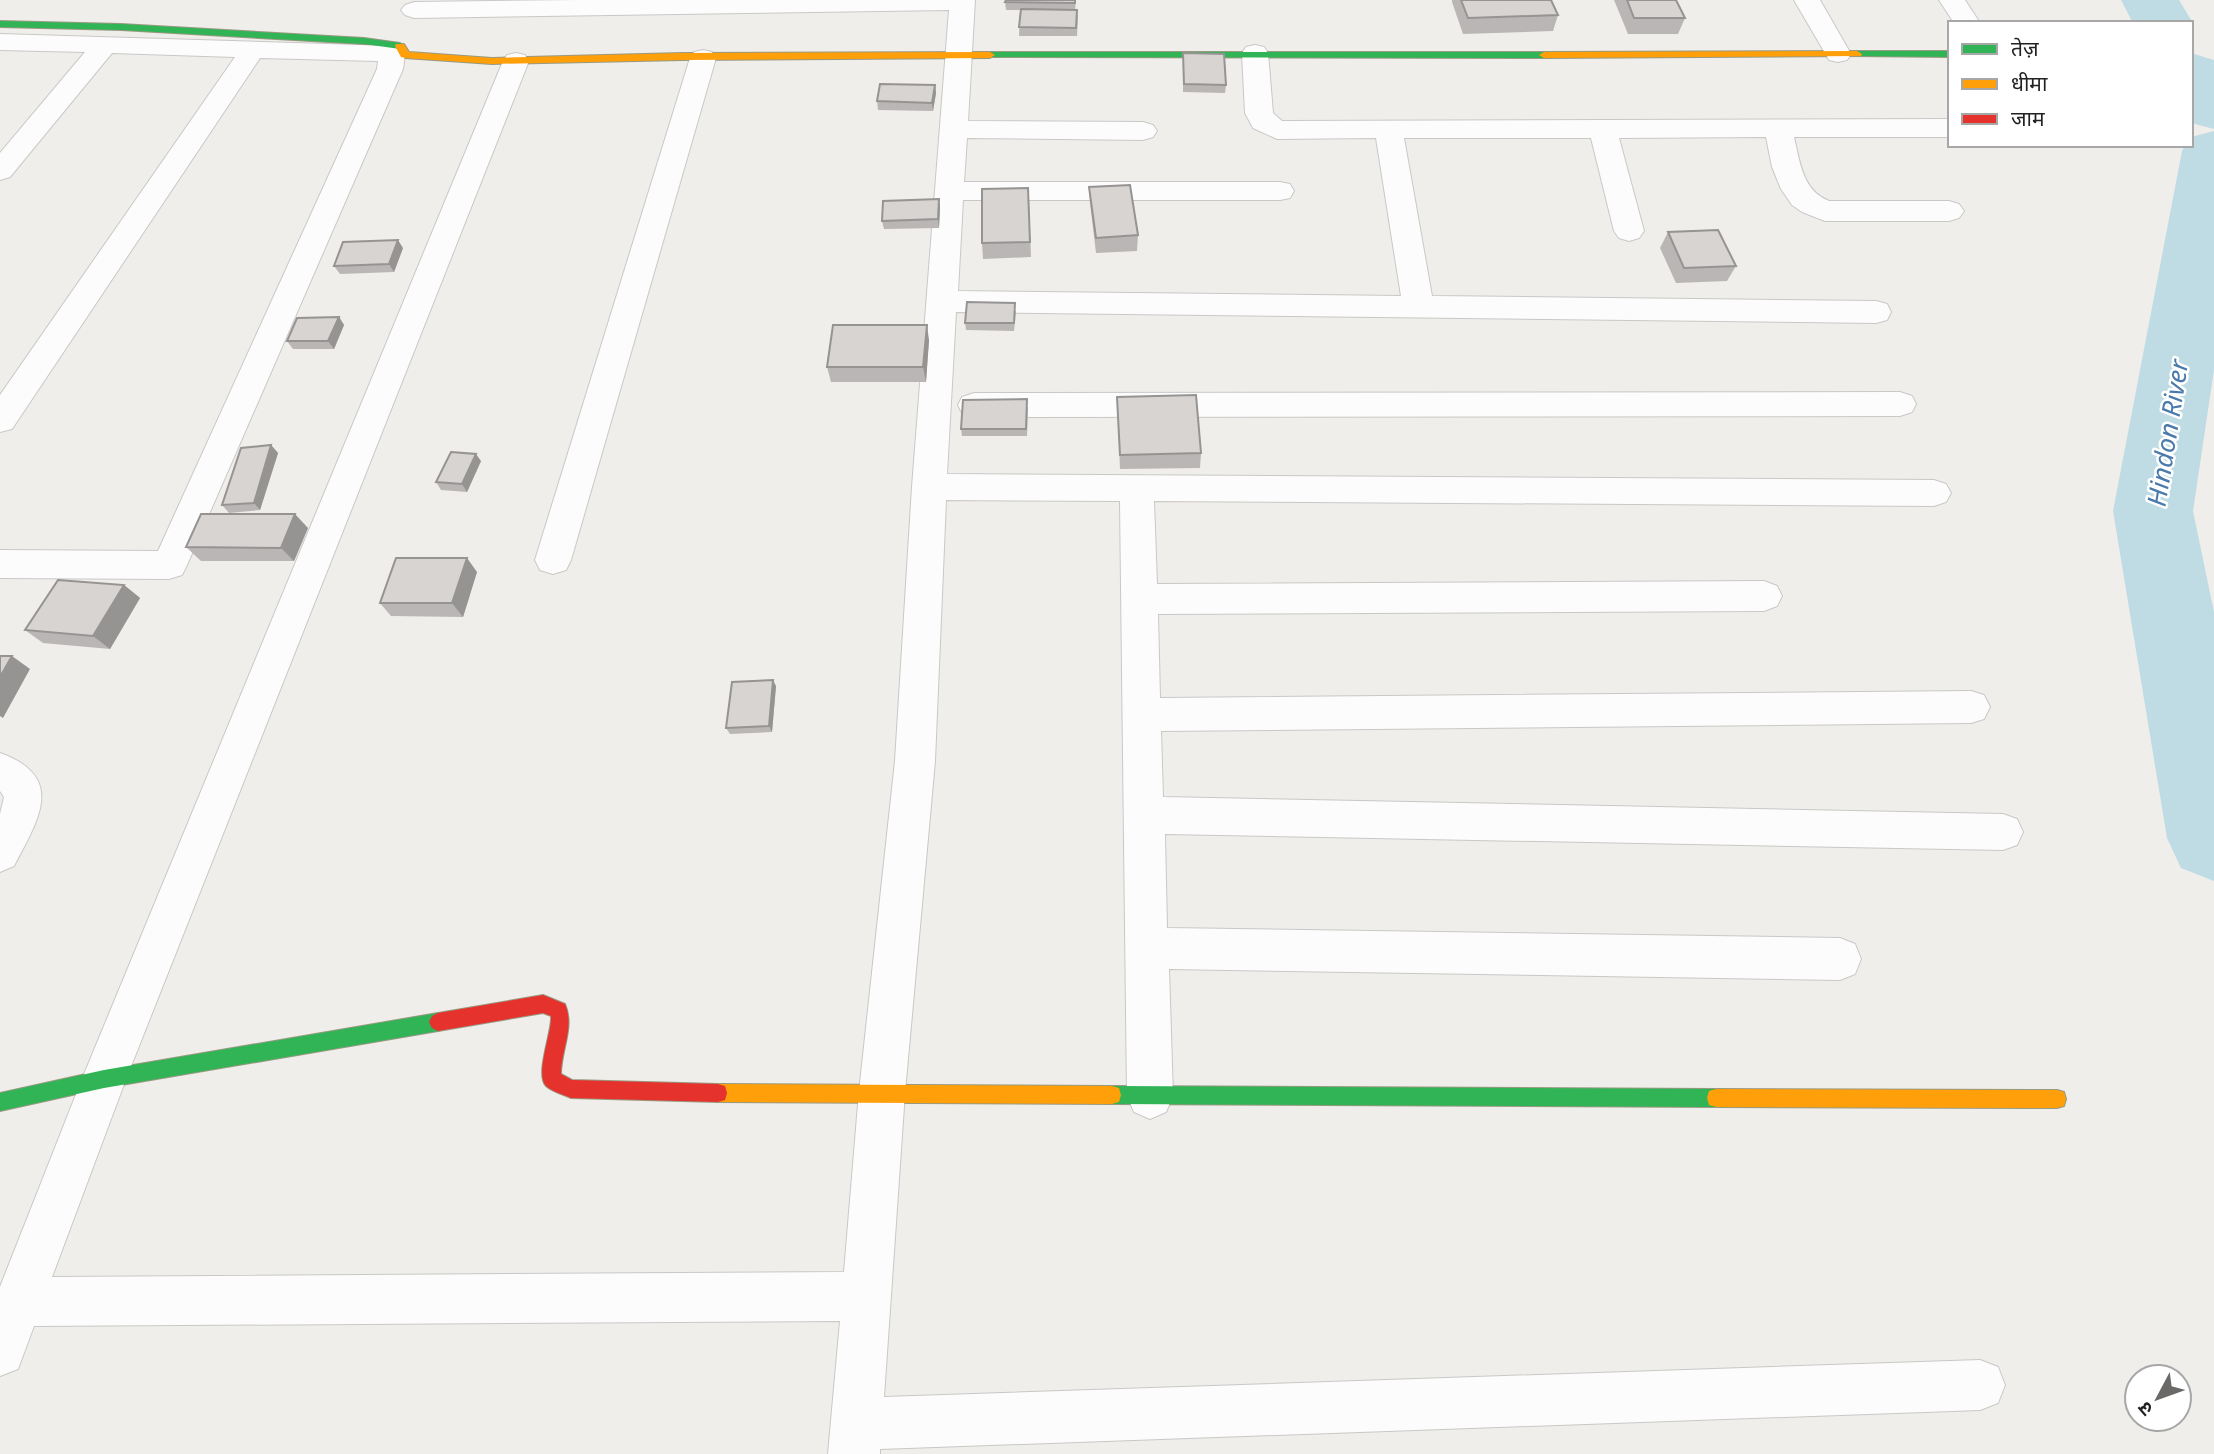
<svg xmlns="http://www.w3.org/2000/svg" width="2214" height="1454" font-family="'Noto Sans','Noto Sans Devanagari',sans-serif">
	<rect width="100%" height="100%" fill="#f0eeeb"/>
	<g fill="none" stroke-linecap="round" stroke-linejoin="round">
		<g fill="#bfdbe3" fill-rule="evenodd">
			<polygon points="2121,0 2179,0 2193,23 2191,25 2191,23 2133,23"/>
			<polygon points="2191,53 2214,60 2214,129 2191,123"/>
			<polygon points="2214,131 2214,370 2193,511 2214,612 2214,881 2181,868 2167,838 2113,511 2182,151 2185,145 2191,145 2191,137"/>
		</g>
		<g stroke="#c9c8c7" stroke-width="2">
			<g id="street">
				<path d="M578 0H975L968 121 1143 122 1153 125 1157 131 1153 137 1143 140 967 138 964 182H1280L1290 184 1294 191 1290 198 1280 200H963L958 291 1401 296 1376 138 1277 139 1253 128 1245 113 1242 53 1246 47 1255 45 1264 47 1268 53 1273 113 1282 121 1950 119V137H1794C1800 162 1802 190 1829 201H1949L1959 204 1964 211 1959 218 1949 221H1825L1802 212 1792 205 1781 189 1772 167 1766 137 1619 138 1644 231 1639 238 1629 241 1619 238 1614 231 1591 138H1404L1432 296 1876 301 1887 304 1891 312 1887 320 1876 323 956 312 947 474 1934 480 1946 484 1951 493 1946 502 1934 506 1154 501 1157 584 1764 581 1777 586 1782 596 1777 606 1764 611 1158 614 1160 698 1971 691 1984 695 1990 707 1984 719 1971 723 1161 731 1163 797 2003 814 2017 819 2023 832 2017 845 2003 850 1165 834 1167 928 1840 938 1855 944 1861 959 1855 974 1840 980 1169 969 1173 1096 1166 1112 1150 1119 1134 1112 1127 1096 1120 501 946 500 935 761 905 1092 884 1397 1980 1360 1998 1367 2005 1385 1998 1403 1980 1410 880 1449V1454H828L840 1321 34 1326 18 1369 0 1376V1287L82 1079 503 61 507 55 516 53 525 55 529 61 126 1079 52 1277 844 1272 859 1092 895 761 912 487 949 10 414 18 405 15 401 10 405 5 414 2Z"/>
				<polygon points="1794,0 1820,0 1851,54 1847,60 1838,62 1829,60"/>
				<polygon points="1939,0 1965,0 1980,23 1954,23"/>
				<polygon points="0,34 392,46 401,48 405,54 403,69 187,565 182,575 169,579 0,578 0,550 158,551 377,69 378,61 260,58 12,429 0,432 0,395 235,57 112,53 10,177 0,180 0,153 85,52 0,50"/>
				<polygon points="703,50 712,52 716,58 571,560 566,570 553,574 540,570 535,560 690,58 694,52"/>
				<polygon points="1900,392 1912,396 1916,404 1912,412 1900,416 974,417 962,413 958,405 962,397 974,393"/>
				<path d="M0 753C67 777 38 820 14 866L0 872V814L4 797 0 791Z"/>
			</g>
		</g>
		<g stroke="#999a82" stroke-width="2">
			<g id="fast">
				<polygon points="0,21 121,24 364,38 400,43 405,46 400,49 364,44 121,30 0,27"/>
				<polygon points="1857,51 1950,51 1950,57 1853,56 1852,54"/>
				<polygon points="990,52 1544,52 1549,55 1544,58 986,57 985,55"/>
				<polygon points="438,1013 444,1016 447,1022 444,1028 438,1031 104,1088 0,1111 0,1093 104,1070"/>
				<polygon points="1112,1086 1716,1089 1723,1091 1725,1098 1723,1105 1716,1107 1112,1104 1105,1102 1103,1095 1105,1088"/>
			</g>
		</g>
		<g stroke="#999a82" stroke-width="2">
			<g id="slow">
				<polygon points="396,44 404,44 409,52 492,58 683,53 990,52 995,55 990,58 683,60 492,64 405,58 401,57 395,46"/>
				<polygon points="1857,51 1862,54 1861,56 1544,58 1539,55 1544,52"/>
				<polygon points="718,1084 1112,1086 1119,1088 1121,1095 1119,1102 1112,1104 718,1102 711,1100 709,1093 711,1086"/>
				<polygon points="1716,1089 2057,1090 2064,1092 2066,1099 2064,1106 2057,1108 1716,1107 1709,1105 1707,1098 1709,1091"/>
			</g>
		</g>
		<g stroke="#999a82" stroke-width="2">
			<path id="jam" d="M543 995 565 1004C575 1027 561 1050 561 1074L572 1080 718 1084 725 1086 727 1093 725 1100 718 1102 571 1098C564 1095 551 1091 546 1086 535 1075 551 1034 551 1019V1016L543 1013 438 1031 432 1028 429 1022 432 1016 438 1013Z"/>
		</g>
		<use href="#street" fill="#fdfcfc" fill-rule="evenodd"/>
		<use href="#fast" fill="#30b455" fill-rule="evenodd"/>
		<use href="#slow" fill="#ff9f0a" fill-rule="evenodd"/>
		<use href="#jam" fill="#e5322d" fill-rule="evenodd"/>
	</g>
	<g fill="#b9b6b5">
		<polygon points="1076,0 1075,10 1077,10 1078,18 1077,36 1019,36 1020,10 1006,10 1005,2"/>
		<polygon points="1452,0 1551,0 1558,15 1553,31 1463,34 1452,2"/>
		<polygon points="1614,0 1676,0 1685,18 1678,34 1628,34"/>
		<polygon points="1183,61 1226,85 1225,93 1183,92"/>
		<polygon points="935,85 936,93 933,111 878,110 877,101"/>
		<polygon points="1089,187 1138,235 1137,251 1096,253 1090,203"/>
		<polygon points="1029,204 1031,257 983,259 982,243"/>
		<polygon points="940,207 939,228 884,229 882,221"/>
		<polygon points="1668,232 1736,266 1727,281 1676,283 1660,248"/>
		<polygon points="403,248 394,272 340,274 334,266"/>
		<polygon points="1016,311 1014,331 966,330 965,323"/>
		<polygon points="339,317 344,325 334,349 293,349 287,341"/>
		<polygon points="929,340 926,382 831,382 827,367"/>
		<polygon points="1117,397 1201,453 1200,468 1120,469"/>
		<polygon points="1028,407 1027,436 962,436 961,429"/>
		<polygon points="271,445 278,453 260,510 229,513 222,505"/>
		<polygon points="481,461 467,492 441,490 436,482"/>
		<polygon points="308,528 294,561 201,561 186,547"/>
		<polygon points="477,572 463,617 391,616 380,603"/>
		<polygon points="124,585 140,598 110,649 43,643 25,630"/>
		<polygon points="776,686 772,732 730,734 726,728"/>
	</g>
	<g fill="#969493">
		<polygon points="935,85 936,93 933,111 932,103"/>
		<polygon points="939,199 940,207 939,228 938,219"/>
		<polygon points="398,240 403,248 394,272 389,264"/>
		<polygon points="339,317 344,325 334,349 328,341"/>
		<polygon points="927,325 929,340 926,382 923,367"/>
		<polygon points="271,445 278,453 260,510 254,503"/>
		<polygon points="476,454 481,461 467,492 462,484"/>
		<polygon points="295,514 308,528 294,561 281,548"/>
		<polygon points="467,558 477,572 463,617 452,603"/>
		<polygon points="124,585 140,598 110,649 93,636"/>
		<polygon points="12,656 30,669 3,718 0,716 0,677"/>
		<polygon points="773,680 776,686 772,732 769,726"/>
	</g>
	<g fill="#d7d4d2" stroke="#969493" stroke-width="2">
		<polygon points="1006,0 1075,0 1075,3 1005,2"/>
		<polygon points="1461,0 1551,0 1558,15 1468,18"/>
		<polygon points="1627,0 1676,0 1685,18 1634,18"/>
		<polygon points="1021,9 1077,10 1076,28 1019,27"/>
		<polygon points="1183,53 1224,54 1226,85 1184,84"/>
		<polygon points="880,84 935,85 932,103 877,101"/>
		<polygon points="1130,185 1138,235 1096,238 1089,187"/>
		<polygon points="1028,188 1030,242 982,243 982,189"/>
		<polygon points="939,199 938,219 882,221 883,201"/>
		<polygon points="1718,230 1736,266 1684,268 1668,232"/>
		<polygon points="398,240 389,264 334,266 343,242"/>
		<polygon points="967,302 1015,303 1014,323 965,323"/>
		<polygon points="339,317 328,341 287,341 297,318"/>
		<polygon points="833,325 927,325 923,367 827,367"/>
		<polygon points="1196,395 1201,453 1120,455 1117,397"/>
		<polygon points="1027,399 1026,429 961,429 963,400"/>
		<polygon points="271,445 254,503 222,505 241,448"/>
		<polygon points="451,452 476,454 462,484 436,482"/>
		<polygon points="201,514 295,514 281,548 186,547"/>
		<polygon points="396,558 467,558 452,603 380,603"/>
		<polygon points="58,580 124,585 93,636 25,630"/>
		<polygon points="0,656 12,656 0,677"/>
		<polygon points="773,680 769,726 726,728 732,682"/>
	</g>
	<g text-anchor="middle" stroke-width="5" stroke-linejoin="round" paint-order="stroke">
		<g font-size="26" font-style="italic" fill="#4a7aab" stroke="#fff">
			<text transform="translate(2168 433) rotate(-81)" y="9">Hindon River</text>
		</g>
	</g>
	<rect x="1948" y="21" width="245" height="126" fill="#ffffff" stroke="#a7a7a7" stroke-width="2"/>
	<rect x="1962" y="44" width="35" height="10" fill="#30b455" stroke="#a7a7a7" stroke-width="2"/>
	<text x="2011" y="56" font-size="21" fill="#222222">तेज़</text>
	<rect x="1962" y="79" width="35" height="10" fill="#ff9f0a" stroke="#a7a7a7" stroke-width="2"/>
	<text x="2011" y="91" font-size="21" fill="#222222">धीमा</text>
	<rect x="1962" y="114" width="35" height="10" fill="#e5322d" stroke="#a7a7a7" stroke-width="2"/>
	<text x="2011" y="126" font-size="21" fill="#222222">जाम</text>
	<g transform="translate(2158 1398) rotate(229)"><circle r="33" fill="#ffffff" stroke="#a7a7a7" stroke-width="2"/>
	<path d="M0-5L12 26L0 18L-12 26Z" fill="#6a6968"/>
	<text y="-10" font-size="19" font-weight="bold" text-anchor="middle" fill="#222222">उ</text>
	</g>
</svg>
